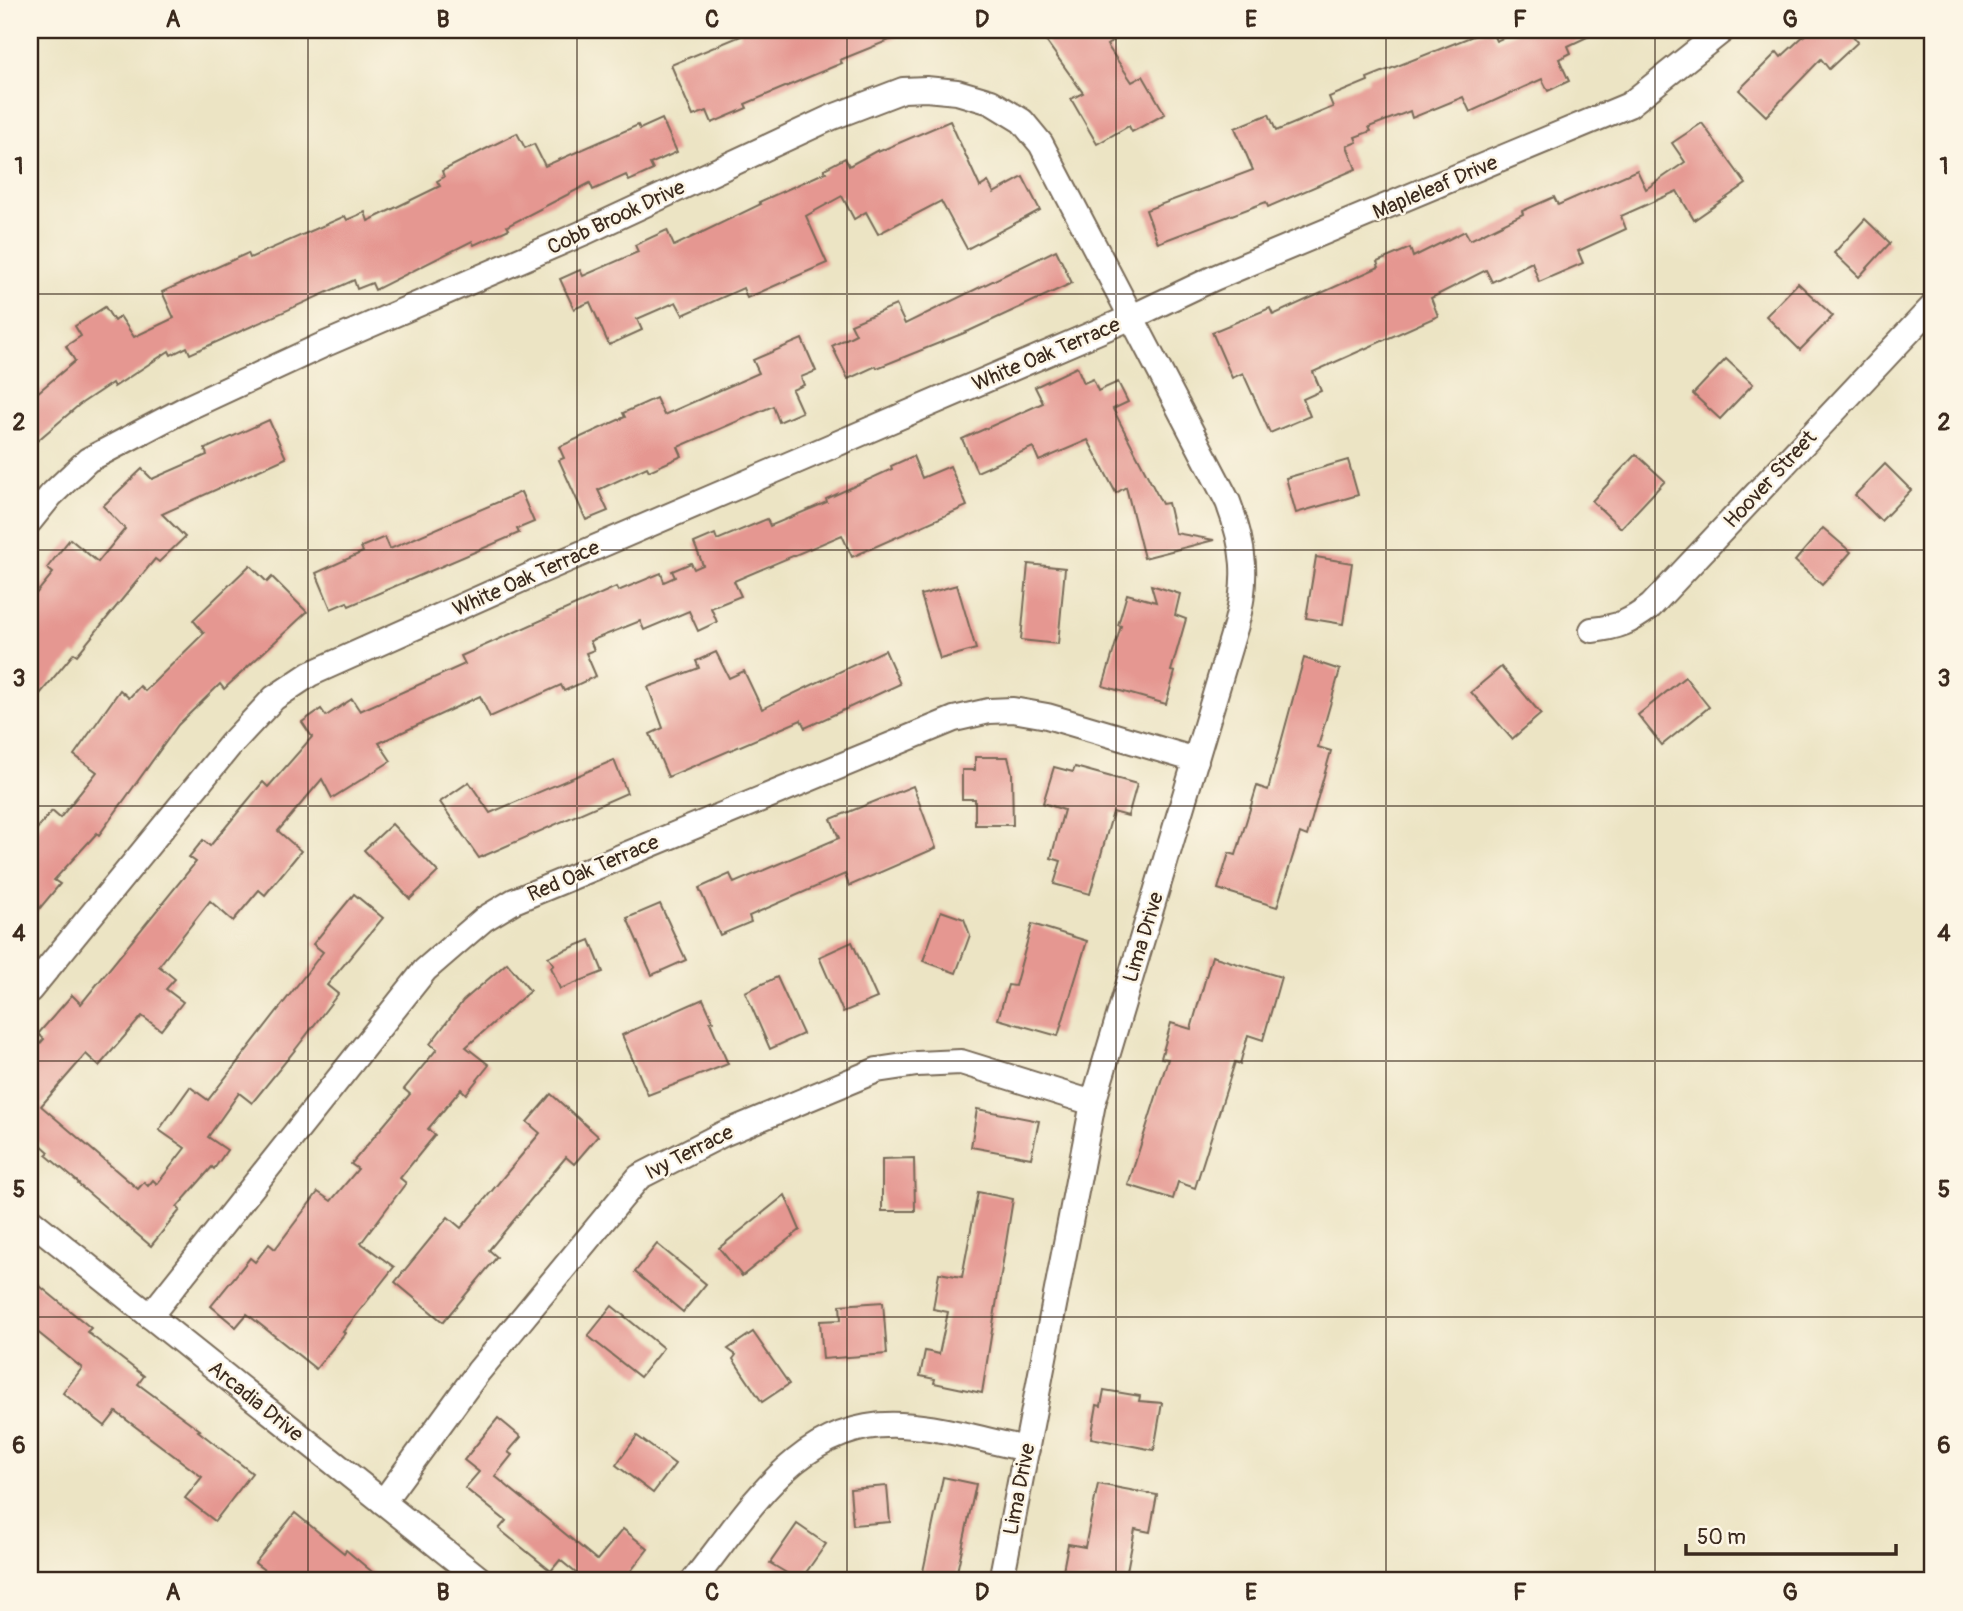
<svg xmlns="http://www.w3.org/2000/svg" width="1963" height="1611" font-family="Pangolin,sans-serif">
	<rect width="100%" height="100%" fill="#fcf5e5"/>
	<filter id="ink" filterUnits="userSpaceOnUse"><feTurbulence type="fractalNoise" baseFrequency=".0143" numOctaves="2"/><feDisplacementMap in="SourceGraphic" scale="14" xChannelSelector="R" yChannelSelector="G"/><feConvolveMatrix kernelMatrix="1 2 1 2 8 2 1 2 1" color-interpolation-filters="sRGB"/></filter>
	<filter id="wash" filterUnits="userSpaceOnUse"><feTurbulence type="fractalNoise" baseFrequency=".00686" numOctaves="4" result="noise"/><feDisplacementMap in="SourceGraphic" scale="28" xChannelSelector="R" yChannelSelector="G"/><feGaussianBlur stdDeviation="1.57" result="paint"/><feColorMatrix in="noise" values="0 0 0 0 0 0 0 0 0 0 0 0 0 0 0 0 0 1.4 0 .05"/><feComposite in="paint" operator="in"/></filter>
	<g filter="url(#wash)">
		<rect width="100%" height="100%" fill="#ece4c4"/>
		<g id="blocks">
			<g fill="#e59791">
				<polygon points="739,30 911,30 912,31 840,60 842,63 745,104 747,108 712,123 707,111 693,116 671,65 741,36"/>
				<polygon points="1062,30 1129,30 1107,45 1132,82 1143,76 1165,114 1132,132 1129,126 1097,144 1071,99 1083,93 1046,41"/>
				<polygon points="1488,30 1491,30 1496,41 1521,30 1602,30 1568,46 1571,53 1559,59 1569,81 1548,91 1542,79 1470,112 1463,97 1412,118 1410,111 1369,127 1371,131 1355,137 1357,142 1347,146 1356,169 1268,207 1266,202 1158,243 1146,210 1253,170 1235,128 1269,114 1276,131 1333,107 1329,97 1368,81 1367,78"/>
				<polygon points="1810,30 1848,30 1858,42 1829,69 1821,59 1766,116 1739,90 1777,52 1781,57"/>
				<polygon points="662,119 677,152 650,164 653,170 629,181 626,175 593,190 590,183 507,226 509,229 474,245 472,241 375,290 372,283 357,289 354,280 190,354 187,347 171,355 169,351 114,387 112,383 79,405 30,447 30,399 75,361 66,346 81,336 75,326 105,307 114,321 120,316 134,337 174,318 162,292 248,253 250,258 345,216 347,220 365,212 368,221 440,186 437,181 444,177 442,171 517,133 525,148 534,144 545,166 638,125 640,129"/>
				<polygon points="950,121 980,187 988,182 994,193 1023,177 1040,210 967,249 941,201 878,234 866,212 854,219 842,196 806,216 827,263 747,298 743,288 683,315 676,302 637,319 642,330 609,345 590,302 574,309 560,279 580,270 583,276 638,252 635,245 667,230 674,246 761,204 759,202 826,172 824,169 845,158 849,166 878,150 878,152"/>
				<polygon points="1702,123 1746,184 1694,220 1677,191 1621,216 1626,229 1578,251 1583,263 1539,282 1532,262 1492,282 1486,270 1431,298 1438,316 1313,372 1321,391 1303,399 1310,416 1270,433 1243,373 1232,378 1212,332 1270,308 1273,315 1379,267 1377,262 1410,248 1413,257 1465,231 1470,240 1523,214 1522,211 1554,197 1558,205 1637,170 1646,189 1685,162 1672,143"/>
				<polygon points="1865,219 1890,243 1859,277 1834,253"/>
				<polygon points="1056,250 1072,283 969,331 877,368 876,366 848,379 832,346 856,334 851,324 896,305 905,324"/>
				<polygon points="1798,283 1833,316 1800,350 1766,316"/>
				<polygon points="802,339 816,371 801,377 804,385 792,390 802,412 779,422 773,406 678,447 682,456 649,471 647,467 598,490 608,511 586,520 559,460 564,458 559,447 625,417 623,413 656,398 664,415 759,373 753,360"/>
				<polygon points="1726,359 1753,384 1720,419 1693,394"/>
				<polygon points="1077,367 1084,383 1093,379 1098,391 1118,382 1128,402 1113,409 1162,504 1168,503 1175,533 1214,540 1144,558 1126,487 1116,493 1088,440 1039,461 1033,447 977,472 962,439 1043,403 1035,387"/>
				<polygon points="269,420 286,458 162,514 185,537 159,562 155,559 77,655 74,653 30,706 30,601 53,573 47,568 70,539 98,562 125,529 103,506 142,469 152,479 207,455 205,449"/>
				<polygon points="1636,454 1665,481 1621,528 1592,501"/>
				<polygon points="913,456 922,478 950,466 967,506 852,557 842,535 734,581 741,596 711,608 717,622 698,631 689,611 644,630 640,621 590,641 594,650 586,653 596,676 564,691 561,685 490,717 480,696 379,743 391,761 332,798 322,779 278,831 301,851 265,895 259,890 233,921 210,901 159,966 175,979 166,989 183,1002 161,1030 142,1016 99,1066 86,1054 41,1106 138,1189 144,1182 148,1186 153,1180 157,1184 185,1148 159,1130 190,1087 208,1100 323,952 313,944 354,894 383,918 327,985 338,994 295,1050 252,1103 239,1093 208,1137 227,1150 214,1169 212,1167 177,1207 180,1210 151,1246 78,1184 79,1183 46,1155 49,1152 30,1135 30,1055 44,1039 38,1034 72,995 81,1004 196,862 189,857 203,840 210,846 263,782 268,787 312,737 302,722 321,709 326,716 352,699 360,711 465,664 461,656 616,587 618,591 661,573 664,582 675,577 672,571 691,563 694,569 703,565 694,543 715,534 717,540 767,519 770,526 827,502 826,499 892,469 891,466"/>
				<polygon points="1348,460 1358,495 1296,513 1286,478"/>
				<polygon points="1885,464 1911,490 1881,521 1855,495"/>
				<polygon points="521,492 534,522 517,529 519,533 349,606 347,602 331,609 316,573 363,552 361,547 385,537 390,549"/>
				<polygon points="1823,528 1851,552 1822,585 1795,561"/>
				<polygon points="1316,557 1352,563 1343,624 1306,618"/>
				<polygon points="1028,564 1065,568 1058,644 1021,640"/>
				<polygon points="250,565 267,582 272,577 307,612 224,689 220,684 178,725 99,835 97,833 54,880 60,884 30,920 30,837 52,811 60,818 97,772 74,755 120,690 129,698 140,686 145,691 204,633 193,620"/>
				<polygon points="957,585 976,649 940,659 921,595"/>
				<polygon points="1151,585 1180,594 1175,615 1186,619 1171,671 1175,672 1166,704 1103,686 1121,626 1118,625 1127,594 1156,602"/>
				<polygon points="885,650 900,684 805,728 801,720 668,777 650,734 663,728 648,687 699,668 696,661 716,652 729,678 744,671 762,709"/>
				<polygon points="1304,658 1340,670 1318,747 1331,751 1307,836 1300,833 1277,907 1218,889 1229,853 1236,855 1257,786 1268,790"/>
				<polygon points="1501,667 1541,714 1512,739 1471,692"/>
				<polygon points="1685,677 1709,707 1662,745 1638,715"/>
				<polygon points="975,757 1008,757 1012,773 1013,825 975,825 975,799 962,799 962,770 975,770"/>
				<polygon points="614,760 627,793 479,858 440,802 469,782 490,813"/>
				<polygon points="1054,767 1073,772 1075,767 1137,784 1128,816 1113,812 1090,894 1054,884 1061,861 1051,858 1064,810 1043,803"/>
				<polygon points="913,786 936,848 849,886 845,874 749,916 751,922 720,935 699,888 730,874 734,883 839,838 831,819"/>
				<polygon points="392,824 438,872 410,899 364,850"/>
				<polygon points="660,904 686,960 652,975 627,918"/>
				<polygon points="941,911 964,919 970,935 956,973 923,961"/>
				<polygon points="1032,924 1087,941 1058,1036 998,1019 1008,985 1015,986"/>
				<polygon points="590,940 603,972 560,989 551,967 554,965 548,957"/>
				<polygon points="852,942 877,998 843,1012 819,957"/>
				<polygon points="1212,956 1281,977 1263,1040 1248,1035 1240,1064 1235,1062 1195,1188 1178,1182 1173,1199 1128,1185 1168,1059 1161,1058 1171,1023 1191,1029"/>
				<polygon points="507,963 530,991 466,1047 489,1065 466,1094 461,1089 428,1129 435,1135 400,1178 406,1183 361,1243 394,1267 343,1332 345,1333 316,1369 247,1314 236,1327 211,1306 250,1258 255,1262 269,1244 275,1249 318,1192 331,1201 358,1169 351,1164 410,1094 404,1089 437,1049 430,1044 463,1001"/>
				<polygon points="777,977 803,1034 770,1049 745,992"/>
				<polygon points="703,999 713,1021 710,1022 728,1064 648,1095 622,1035"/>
				<polygon points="551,1094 598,1136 574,1164 566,1157 489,1250 497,1257 443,1322 395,1282 448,1217 461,1228 540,1133 527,1122"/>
				<polygon points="977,1109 1039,1121 1031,1158 971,1147"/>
				<polygon points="914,1158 915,1211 882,1211 882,1159"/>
				<polygon points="978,1192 1013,1199 982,1393 934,1383 935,1379 920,1376 925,1351 939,1354 948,1312 933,1309 939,1273 962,1277"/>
				<polygon points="785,1195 800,1230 742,1276 719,1248"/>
				<polygon points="657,1244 706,1284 683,1312 635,1272"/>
				<polygon points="30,1278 91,1328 87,1332 144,1376 138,1384 200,1430 198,1431 252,1473 215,1521 185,1498 202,1477 116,1412 105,1426 63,1393 82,1368 30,1326"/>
				<polygon points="883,1302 887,1354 823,1359 820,1321 841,1320 840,1305"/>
				<polygon points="612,1306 663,1348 640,1377 588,1336"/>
				<polygon points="753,1332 789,1384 762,1402 733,1359 736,1355 728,1349"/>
				<polygon points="1104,1390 1140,1396 1139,1401 1162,1403 1154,1450 1091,1438 1097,1405 1101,1406"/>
				<polygon points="498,1418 521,1437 508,1452 512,1455 495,1476 597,1560 623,1529 648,1549 623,1581 580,1581 582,1578 560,1560 551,1571 499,1529 506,1521 465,1488 479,1472 464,1460"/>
				<polygon points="637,1436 675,1464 653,1493 616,1465"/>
				<polygon points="943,1477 976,1484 955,1581 921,1581"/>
				<polygon points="1098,1484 1157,1495 1150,1532 1135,1529 1125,1581 1061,1581 1068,1544 1085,1547"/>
				<polygon points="887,1486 890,1522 853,1525 850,1489"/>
				<polygon points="295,1513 344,1553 346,1550 383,1581 279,1581 255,1563"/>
				<polygon points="797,1524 826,1544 800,1581 770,1563"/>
			</g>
		</g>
	</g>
	<g filter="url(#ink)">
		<use href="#blocks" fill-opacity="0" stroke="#796b58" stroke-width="2"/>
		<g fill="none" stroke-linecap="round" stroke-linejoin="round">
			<g stroke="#796b58" stroke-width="28">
				<g id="street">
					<path d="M30 521 51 495 88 460 187 408 321 346 583 233 830 118 903 90 926 89 957 92 991 102 1022 121 1041 144 1228 502C1245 547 1248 579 1236 625L1093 1103 1001 1581"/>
					<path d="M1592 630C1619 627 1630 622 1651 606L1933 306"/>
					<polyline points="30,990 231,744 274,698 310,674 536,573 1132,317 1214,278 1629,105 1723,30"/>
					<polyline points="30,1220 482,1581"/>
					<polyline points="150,1316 425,970 484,919 514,901 954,719 989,711 1013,710 1047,716 1196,760"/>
					<polyline points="383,1502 478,1372 639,1177 723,1134 877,1070 917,1064 961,1062 1093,1103"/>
					<path d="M693 1581C748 1513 799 1419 901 1425 943 1427 986 1441 1027 1449"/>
				</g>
			</g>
			<use href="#street" stroke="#fff" stroke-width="24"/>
		</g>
	</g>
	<path fill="none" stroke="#3b2a1e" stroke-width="2" stroke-opacity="0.55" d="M308 30V1581M577 30V1581M847 30V1581M1116 30V1581M1386 30V1581M1655 30V1581M30 294H1933M30 550H1933M30 806H1933M30 1061H1933M30 1317H1933"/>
	<g text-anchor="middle" stroke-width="5" stroke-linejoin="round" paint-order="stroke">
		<g font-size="21" fill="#3b2a1e" stroke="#fcf5e5">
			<text transform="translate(1435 187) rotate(-23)" y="7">Mapleleaf Drive</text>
			<text transform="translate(616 217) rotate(-25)" y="7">Cobb Brook Drive</text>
			<text transform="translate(1046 354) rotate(-23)" y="7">White Oak Terrace</text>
			<text transform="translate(1770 479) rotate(-47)" y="7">Hoover Street</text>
			<text transform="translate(526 578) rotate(-24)" y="7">White Oak Terrace</text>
			<text transform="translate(593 868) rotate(-23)" y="7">Red Oak Terrace</text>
			<text transform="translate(1143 937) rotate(-73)" y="7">Lima Drive</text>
			<text transform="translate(689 1152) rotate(-27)" y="7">Ivy Terrace</text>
			<text transform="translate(256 1401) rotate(39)" y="7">Arcadia Drive</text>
			<text transform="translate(1019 1489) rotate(-79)" y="7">Lima Drive</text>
		</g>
	</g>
	<rect width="1963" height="1611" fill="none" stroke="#fcf5e5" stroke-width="77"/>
	<path d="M1686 1544v10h210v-10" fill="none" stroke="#3b2a1e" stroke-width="3.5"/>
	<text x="1697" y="1544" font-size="21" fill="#3b2a1e" stroke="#fcf5e5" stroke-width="5" paint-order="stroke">50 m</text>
	<rect x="38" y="38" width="1886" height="1534" fill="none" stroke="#3b2a1e" stroke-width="2.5"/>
	<g font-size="23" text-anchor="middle" font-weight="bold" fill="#3b2a1e">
		<text x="173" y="27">A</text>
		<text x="443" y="27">B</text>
		<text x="712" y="27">C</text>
		<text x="982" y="27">D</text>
		<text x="1251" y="27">E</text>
		<text x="1520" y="27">F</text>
		<text x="1790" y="27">G</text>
		<text x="19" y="174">1</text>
		<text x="1944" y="174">1</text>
		<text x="19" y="430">2</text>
		<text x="1944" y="430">2</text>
		<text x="19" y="686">3</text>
		<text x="1944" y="686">3</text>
		<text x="19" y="941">4</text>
		<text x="1944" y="941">4</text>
		<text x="19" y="1197">5</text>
		<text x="1944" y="1197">5</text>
		<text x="19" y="1453">6</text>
		<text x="1944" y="1453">6</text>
		<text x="173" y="1600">A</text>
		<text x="443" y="1600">B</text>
		<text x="712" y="1600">C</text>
		<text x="982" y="1600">D</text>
		<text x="1251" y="1600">E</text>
		<text x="1520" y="1600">F</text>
		<text x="1790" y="1600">G</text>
	</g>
</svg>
